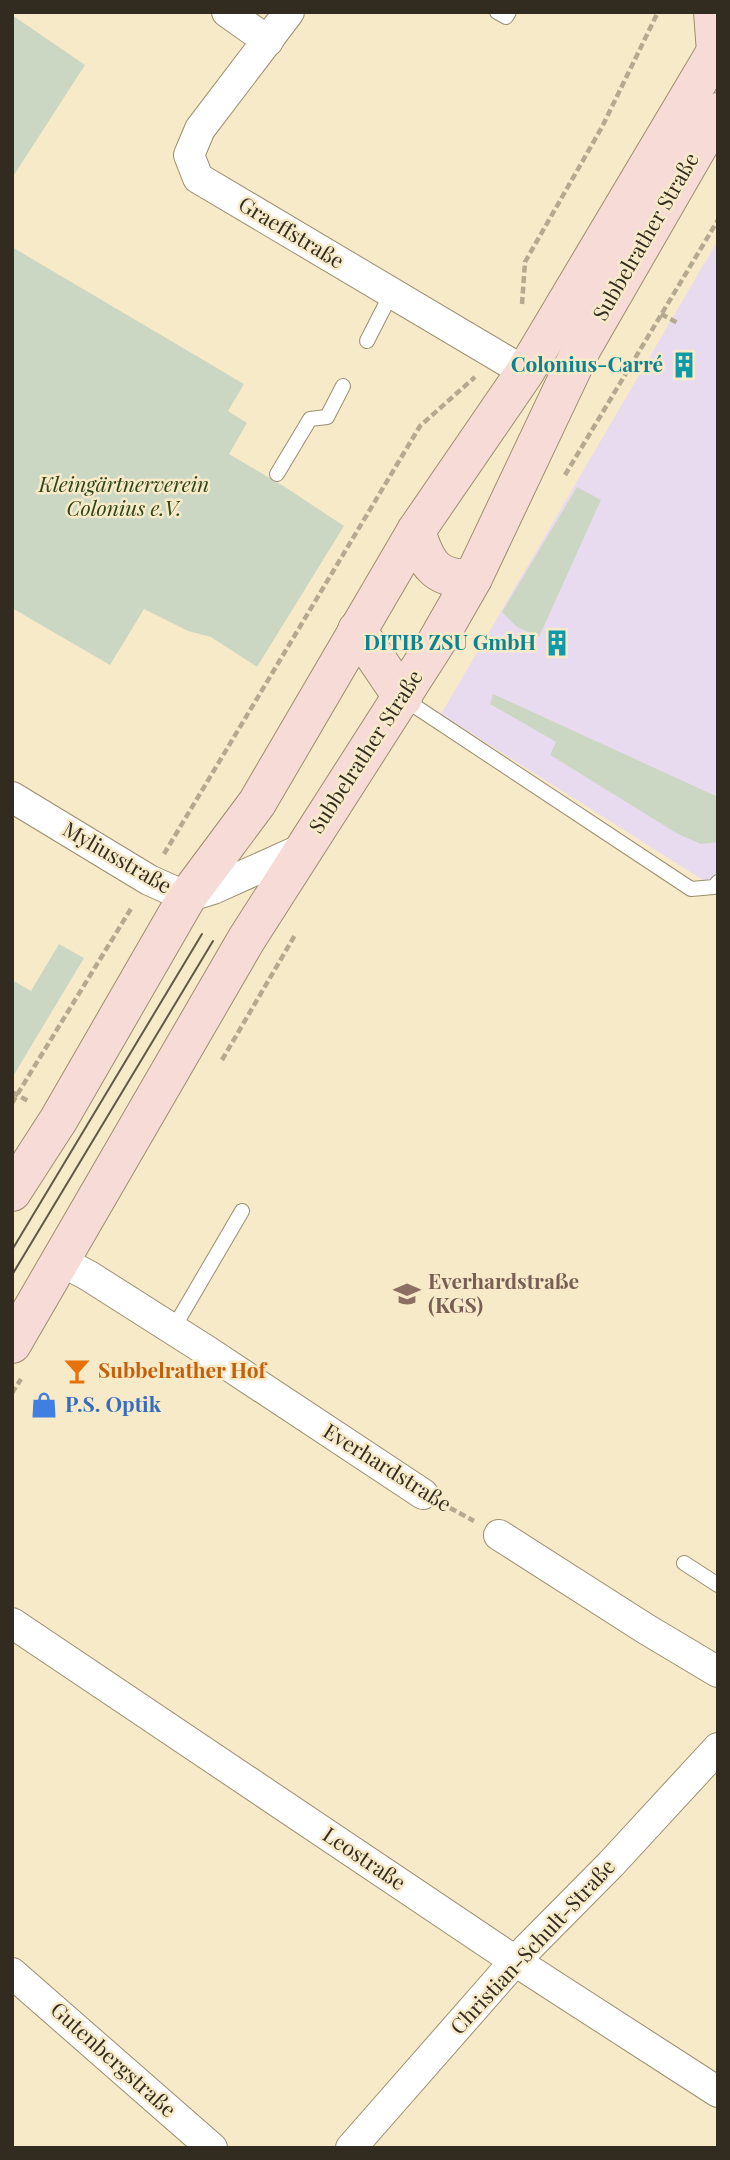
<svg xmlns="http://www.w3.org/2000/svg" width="730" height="2160" font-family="'Playfair Display',serif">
	<rect width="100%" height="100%" fill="#f7eac9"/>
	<polygon fill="#e9dbef" points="718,240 718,881 714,887 441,714"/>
	<g fill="#ccd7c3">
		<polygon points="12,15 85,65 12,178"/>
		<polygon points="12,247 244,384 228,411 247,423 229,454 285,487 344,526 257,667 211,637 188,631 144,609 110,665 12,608"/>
		<polygon points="577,487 601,500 539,637 517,627 502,612"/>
		<polygon points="493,694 718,797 718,842 701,844 678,834 550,755 556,742 490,704"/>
		<polygon points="59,944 84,958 12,1078 12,980 31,991"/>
	</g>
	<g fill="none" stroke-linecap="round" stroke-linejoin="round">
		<g stroke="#9b8e6f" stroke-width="16">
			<g id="lane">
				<polyline points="497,12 506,17 509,12"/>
				<polyline points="367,341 392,292"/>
				<polyline points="277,474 310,419 327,417 343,386"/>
				<polyline points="404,699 691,889 714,887 718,882"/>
				<polyline points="173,1329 242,1211"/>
				<polyline points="684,1563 718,1585"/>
			</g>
		</g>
		<g stroke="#9b8e6f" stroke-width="32">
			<g id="street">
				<polyline points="227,12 268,41"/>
				<polyline points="289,12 200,129 189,155 198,178 525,372"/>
				<polyline points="12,797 149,880 187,897 213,889 302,849"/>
				<polyline points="59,1260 89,1276 207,1351 423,1494"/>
				<polyline points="499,1535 646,1629 718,1672"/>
				<polyline points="12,1623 515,1961 718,2092"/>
				<polyline points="12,1973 212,2148"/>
				<polyline points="351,2148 515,1961 611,1864 718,1748"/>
			</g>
		</g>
		<g stroke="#9b8e6f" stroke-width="40">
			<g id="secondary">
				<polyline points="713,12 716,52"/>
				<path d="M416 531C426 563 435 581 473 578"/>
				<polyline points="357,630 403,698"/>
				<polyline points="12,1192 59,1119 187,897 257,803 416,531 525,372 718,48"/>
				<polyline points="12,1344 246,940 437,641 473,578 582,348 718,112"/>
			</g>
		</g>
		<g stroke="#b5aa90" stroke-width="4.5" stroke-dasharray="7 3.5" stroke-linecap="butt">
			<polyline points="522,304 525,262 602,127 658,12"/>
			<polyline points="661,314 678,323"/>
			<polyline points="565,475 718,220"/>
			<polyline points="164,854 420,426 475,377"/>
			<polyline points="222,1060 295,935"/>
			<polyline points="12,1092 28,1101"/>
			<polyline points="12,1103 132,907"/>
			<polyline points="12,1393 21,1379"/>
			<polyline points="450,1508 474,1521"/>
		</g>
		<use href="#lane" stroke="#fff" stroke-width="14"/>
		<use href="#street" stroke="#fff" stroke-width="30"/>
		<use href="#secondary" stroke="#f7dbd6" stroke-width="38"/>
		<g stroke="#625a49" stroke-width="2">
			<polyline points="12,1250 202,934"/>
			<polyline points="12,1275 213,941"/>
		</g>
	</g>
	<defs>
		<g id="building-bare" transform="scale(2.1)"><path d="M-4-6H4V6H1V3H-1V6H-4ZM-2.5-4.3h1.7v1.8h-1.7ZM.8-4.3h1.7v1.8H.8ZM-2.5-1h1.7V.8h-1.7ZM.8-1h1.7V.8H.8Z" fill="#0f9aa8" stroke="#f7eac9" stroke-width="2.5" paint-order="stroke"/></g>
		<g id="school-bare" transform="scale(2.1)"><path d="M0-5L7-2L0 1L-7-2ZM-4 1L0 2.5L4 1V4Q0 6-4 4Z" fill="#8d6e63" stroke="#f7eac9" stroke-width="2.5" paint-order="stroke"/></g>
		<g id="bar-bare" transform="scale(2.1)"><path d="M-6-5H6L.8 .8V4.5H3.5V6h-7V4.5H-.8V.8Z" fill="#e8710a" stroke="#f7eac9" stroke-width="2.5" paint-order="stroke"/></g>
		<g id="shop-bare" transform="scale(2.1)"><path d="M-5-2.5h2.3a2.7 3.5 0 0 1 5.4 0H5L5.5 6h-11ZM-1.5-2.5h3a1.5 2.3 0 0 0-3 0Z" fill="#3f7fe0" stroke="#f7eac9" stroke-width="2.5" paint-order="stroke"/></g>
	</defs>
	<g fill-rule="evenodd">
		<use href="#building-bare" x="684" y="365"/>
		<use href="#building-bare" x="557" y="643"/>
		<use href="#school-bare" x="407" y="1294"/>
		<use href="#bar-bare" x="77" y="1371"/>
		<use href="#shop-bare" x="44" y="1405"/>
	</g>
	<g text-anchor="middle" stroke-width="5" stroke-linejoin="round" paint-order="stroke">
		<g font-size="21" fill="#322c20" stroke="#f7eac9">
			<text transform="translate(291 233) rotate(31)" y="7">Graeffstraße</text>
			<text transform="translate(646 237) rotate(-60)" y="7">Subbelrather Straße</text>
			<text transform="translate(366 752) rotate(-57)" y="7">Subbelrather Straße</text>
			<text transform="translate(117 858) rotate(30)" y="7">Myliusstraße</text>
			<text transform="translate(387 1468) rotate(32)" y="7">Everhardstraße</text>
			<text transform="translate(364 1859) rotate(34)" y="7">Leostraße</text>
			<text transform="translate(533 1947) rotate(-47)" y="7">Christian-Schult-Straße</text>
			<text transform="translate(113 2060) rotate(42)" y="7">Gutenbergstraße</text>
		</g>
		<g font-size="21" font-weight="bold" fill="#0d838f" stroke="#f7eac9" text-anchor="end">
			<text x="663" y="372">Colonius-Carré</text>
			<text x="536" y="650">DITIB ZSU GmbH</text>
		</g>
		<g font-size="21" font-style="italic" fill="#2e4518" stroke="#f7eac9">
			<text x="124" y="492">Kleingärtnerverein<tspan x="124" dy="24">Colonius e.V.</tspan></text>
		</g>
		<g font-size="21" font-weight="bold" fill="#785e54" stroke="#f7eac9" text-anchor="start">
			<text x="428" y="1289">Everhardstraße<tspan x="428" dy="24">(KGS)</tspan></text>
		</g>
		<g font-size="21" font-weight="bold" fill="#c56008" stroke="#f7eac9" text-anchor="start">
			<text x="98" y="1378">Subbelrather Hof</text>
		</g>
		<g font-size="21" font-weight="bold" fill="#366cbe" stroke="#f7eac9" text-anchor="start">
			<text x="65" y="1412">P.S. Optik</text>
		</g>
	</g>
	<rect width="730" height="2160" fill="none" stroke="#322c20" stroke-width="28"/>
</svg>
